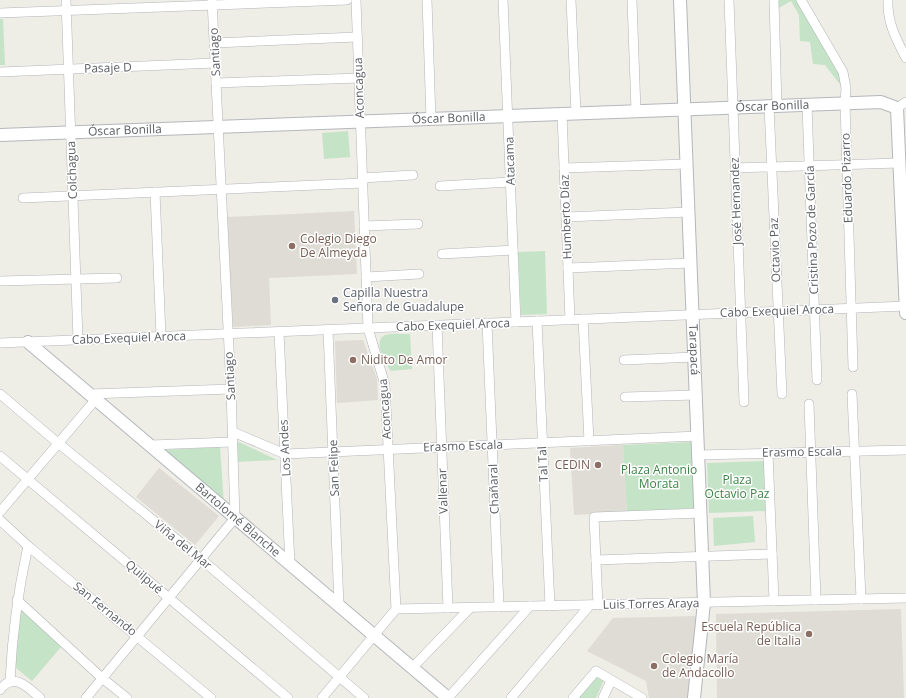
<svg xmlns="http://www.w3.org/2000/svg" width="906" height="698" font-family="'Open Sans',sans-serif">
	<rect width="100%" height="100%" fill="#eeede6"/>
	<g fill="#dedcd4">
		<polygon points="354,211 357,274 269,278 271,325 233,327 227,217"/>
		<polygon points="363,340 377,379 378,400 337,403 335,341"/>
		<polygon points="623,445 627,512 574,515 570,448"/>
		<polygon points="159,468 219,516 195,545 136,497"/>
		<polygon points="901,609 904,698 717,698 716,614"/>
		<polygon points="697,616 687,698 649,698 646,681 587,651 613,618"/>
	</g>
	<g fill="#c5e3c7">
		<polygon points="777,0 797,0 841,73 842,87 825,65 813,64 810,42 800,41 799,15 791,1 777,9"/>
		<polygon points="0,19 3,19 5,65 0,65"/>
		<polygon points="348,131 350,157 324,159 322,133"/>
		<polygon points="545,251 547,314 521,315 518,252"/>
		<path d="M410 334 412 369 391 371C386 364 372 341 385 335 392 333 403 334 410 334Z"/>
		<polygon points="239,442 277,460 236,462 236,444"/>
		<polygon points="691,442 694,508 627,512 623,445"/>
		<polygon points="220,447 224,505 163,450"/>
		<polygon points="765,461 767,511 709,513 707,463"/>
		<polygon points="753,516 755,542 714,546 713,518"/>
		<polygon points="20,609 61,647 32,681 15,667"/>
		<polygon points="596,675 604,680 596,698 578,698"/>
	</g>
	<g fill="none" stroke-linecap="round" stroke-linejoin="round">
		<g stroke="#b3b5b9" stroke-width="10">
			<g id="street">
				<polyline points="66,0 78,340"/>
				<polyline points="427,0 431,119"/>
				<polyline points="503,0 516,322"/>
				<polyline points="571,0 576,113"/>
				<polyline points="632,0 636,111"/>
				<polyline points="729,0 744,402"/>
				<polyline points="774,0 777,106"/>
				<polyline points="801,0 843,72 846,88 845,103 853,367"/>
				<path d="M888 0C887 22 896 39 906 58"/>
				<polyline points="0,13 347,0"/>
				<polyline points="214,43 357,37"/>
				<polyline points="0,72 215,63"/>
				<polyline points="216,83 359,78"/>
				<polyline points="807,105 817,380"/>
				<polyline points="769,106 782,394"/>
				<polyline points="897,108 906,102"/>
				<polyline points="562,114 570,320"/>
				<polyline points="564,168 687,164"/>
				<polyline points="735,168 899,163"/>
				<polyline points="362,178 413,175"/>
				<polyline points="440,186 511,182"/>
				<polyline points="155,192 161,336"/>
				<polyline points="23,198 363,183"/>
				<polyline points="566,217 689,212"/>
				<polyline points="364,226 418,224"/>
				<polyline points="442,254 513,250"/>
				<polyline points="568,268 691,263"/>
				<polyline points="366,277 419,274"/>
				<polyline points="0,281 117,278"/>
				<polyline points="583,319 589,441"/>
				<polyline points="537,321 550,606"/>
				<polyline points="487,323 499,607"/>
				<polyline points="437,325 448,608"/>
				<polyline points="328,330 339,606"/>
				<polyline points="279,332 290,564"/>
				<polyline points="0,343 906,306"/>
				<polyline points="624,360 695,357"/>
				<polyline points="0,394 58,443 201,559 364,698"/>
				<polyline points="90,394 231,389"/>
				<polyline points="852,394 861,599"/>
				<polyline points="625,397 696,395"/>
				<polyline points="809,404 816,600"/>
				<polyline points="233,432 285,454 698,436"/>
				<polyline points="151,445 232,442"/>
				<polyline points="768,453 774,601"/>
				<polyline points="698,455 906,450"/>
				<polyline points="0,456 288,698"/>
				<polyline points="0,512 96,399"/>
				<polyline points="0,520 28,546 211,698"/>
				<polyline points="596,560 772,554"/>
				<polyline points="17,600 102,678 127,698"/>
				<polyline points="598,605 594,517 701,513"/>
				<polyline points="396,609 906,598"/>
				<polyline points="412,668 470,608"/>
				<path d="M10 682C12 636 18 591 28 546"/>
				<path d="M0 690C13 671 29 688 40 698"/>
				<polyline points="86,698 235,518 231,389 212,0"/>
				<polyline points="322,698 396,609 385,385 368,328 356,0"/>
				<polyline points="448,698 530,606"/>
				<polyline points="511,698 590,605"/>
				<polyline points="573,698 596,671 642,698"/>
				<polyline points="603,698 611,681"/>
			</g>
		</g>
		<g stroke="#b4b7bc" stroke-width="14">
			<g id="secondary">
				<path id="s1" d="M680 0 704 603 694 698"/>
				<path id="s2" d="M0 135 881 102 897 108 906 313"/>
				<path id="s3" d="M28 342 448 698"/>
			</g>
		</g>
		<use href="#street" stroke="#fff" stroke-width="9"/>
		<use href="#secondary" stroke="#fff" stroke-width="12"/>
	</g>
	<g fill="#8d6e63" stroke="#fff" stroke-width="1.5">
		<circle cx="292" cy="246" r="4"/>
		<circle cx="353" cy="360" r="4"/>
		<circle cx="598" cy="465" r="4"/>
		<circle cx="809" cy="634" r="4"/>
		<circle cx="654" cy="666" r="4"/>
	</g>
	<circle fill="#6b7280" stroke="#fff" stroke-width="1.5" cx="335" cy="300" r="4"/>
	<g text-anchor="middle" stroke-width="3" stroke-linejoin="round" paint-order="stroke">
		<g font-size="12" fill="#5d6065" stroke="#fff">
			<text transform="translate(215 52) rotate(-93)" y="4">Santiago</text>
			<text transform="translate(108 68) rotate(-2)" y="4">Pasaje D</text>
			<text transform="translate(359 88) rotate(-92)" y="4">Aconcagua</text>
			<text dy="4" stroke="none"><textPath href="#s2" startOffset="773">Óscar Bonilla</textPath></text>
			<text dy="4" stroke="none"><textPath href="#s2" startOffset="449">Óscar Bonilla</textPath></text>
			<text dy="4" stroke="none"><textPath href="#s2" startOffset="125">Óscar Bonilla</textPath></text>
			<text transform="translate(510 161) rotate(-92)" y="4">Atacama</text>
			<text transform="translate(72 170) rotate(-92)" y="4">Colchagua</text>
			<text transform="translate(847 178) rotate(-92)" y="4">Eduardo Pizarro</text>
			<text transform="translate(736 201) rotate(-92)" y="4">José Hernandez</text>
			<text transform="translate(566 217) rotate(-92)" y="4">Humberto Díaz</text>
			<text transform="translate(812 230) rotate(-92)" y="4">Cristina Pozo de García</text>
			<text transform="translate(775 250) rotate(-92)" y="4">Octavio Paz</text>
			<text transform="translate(777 311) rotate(-2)" y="4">Cabo Exequiel Aroca</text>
			<text transform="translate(453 325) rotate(-2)" y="4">Cabo Exequiel Aroca</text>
			<text transform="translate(129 338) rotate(-2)" y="4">Cabo Exequiel Aroca</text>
			<text dy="4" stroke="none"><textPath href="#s1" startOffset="350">Tarapacá</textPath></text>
			<text transform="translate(230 376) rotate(-93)" y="4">Santiago</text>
			<text transform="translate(385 409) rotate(-94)" y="4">Aconcagua</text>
			<text transform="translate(463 446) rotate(-2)" y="4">Erasmo Escala</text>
			<text transform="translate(285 448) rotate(-93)" y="4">Los Andes</text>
			<text transform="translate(802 452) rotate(-1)" y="4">Erasmo Escala</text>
			<text transform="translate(543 464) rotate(-93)" y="4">Tal Tal</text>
			<text transform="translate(334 468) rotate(-92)" y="4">San Felipe</text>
			<text transform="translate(494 489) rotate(-92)" y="4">Chañaral</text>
			<text transform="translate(443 491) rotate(-92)" y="4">Vallenar</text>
			<text dy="4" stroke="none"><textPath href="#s3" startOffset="275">Bartolomé Blanche</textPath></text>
			<text transform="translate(183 545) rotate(39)" y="4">Viña del Mar</text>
			<text transform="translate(144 577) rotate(40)" y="4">Quilpué</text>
			<text transform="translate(651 604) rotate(-1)" y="4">Luis Torres Araya</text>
			<text transform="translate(105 609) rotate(39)" y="4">San Fernando</text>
		</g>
		<g font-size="12" fill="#785e54" stroke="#fff" text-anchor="start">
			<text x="300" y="243">Colegio Diego<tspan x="300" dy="14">De Almeyda</tspan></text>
			<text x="361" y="364">Nidito De Amor</text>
			<text x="590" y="469" text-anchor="end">CEDIN</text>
			<text x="801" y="631" text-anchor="end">Escuela República<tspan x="801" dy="14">de Italia</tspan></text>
			<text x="662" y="663">Colegio María<tspan x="662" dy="14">de Andacollo</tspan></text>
		</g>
		<g font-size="12" fill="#5b616d" stroke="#fff" text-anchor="start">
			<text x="343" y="297">Capilla Nuestra<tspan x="343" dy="14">Señora de Guadalupe</tspan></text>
		</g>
		<g font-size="12" fill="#3e8347" stroke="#fff">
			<text x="659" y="474">Plaza Antonio<tspan x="659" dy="14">Morata</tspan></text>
			<text x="737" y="484">Plaza<tspan x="737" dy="14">Octavio Paz</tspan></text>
		</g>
	</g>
</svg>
